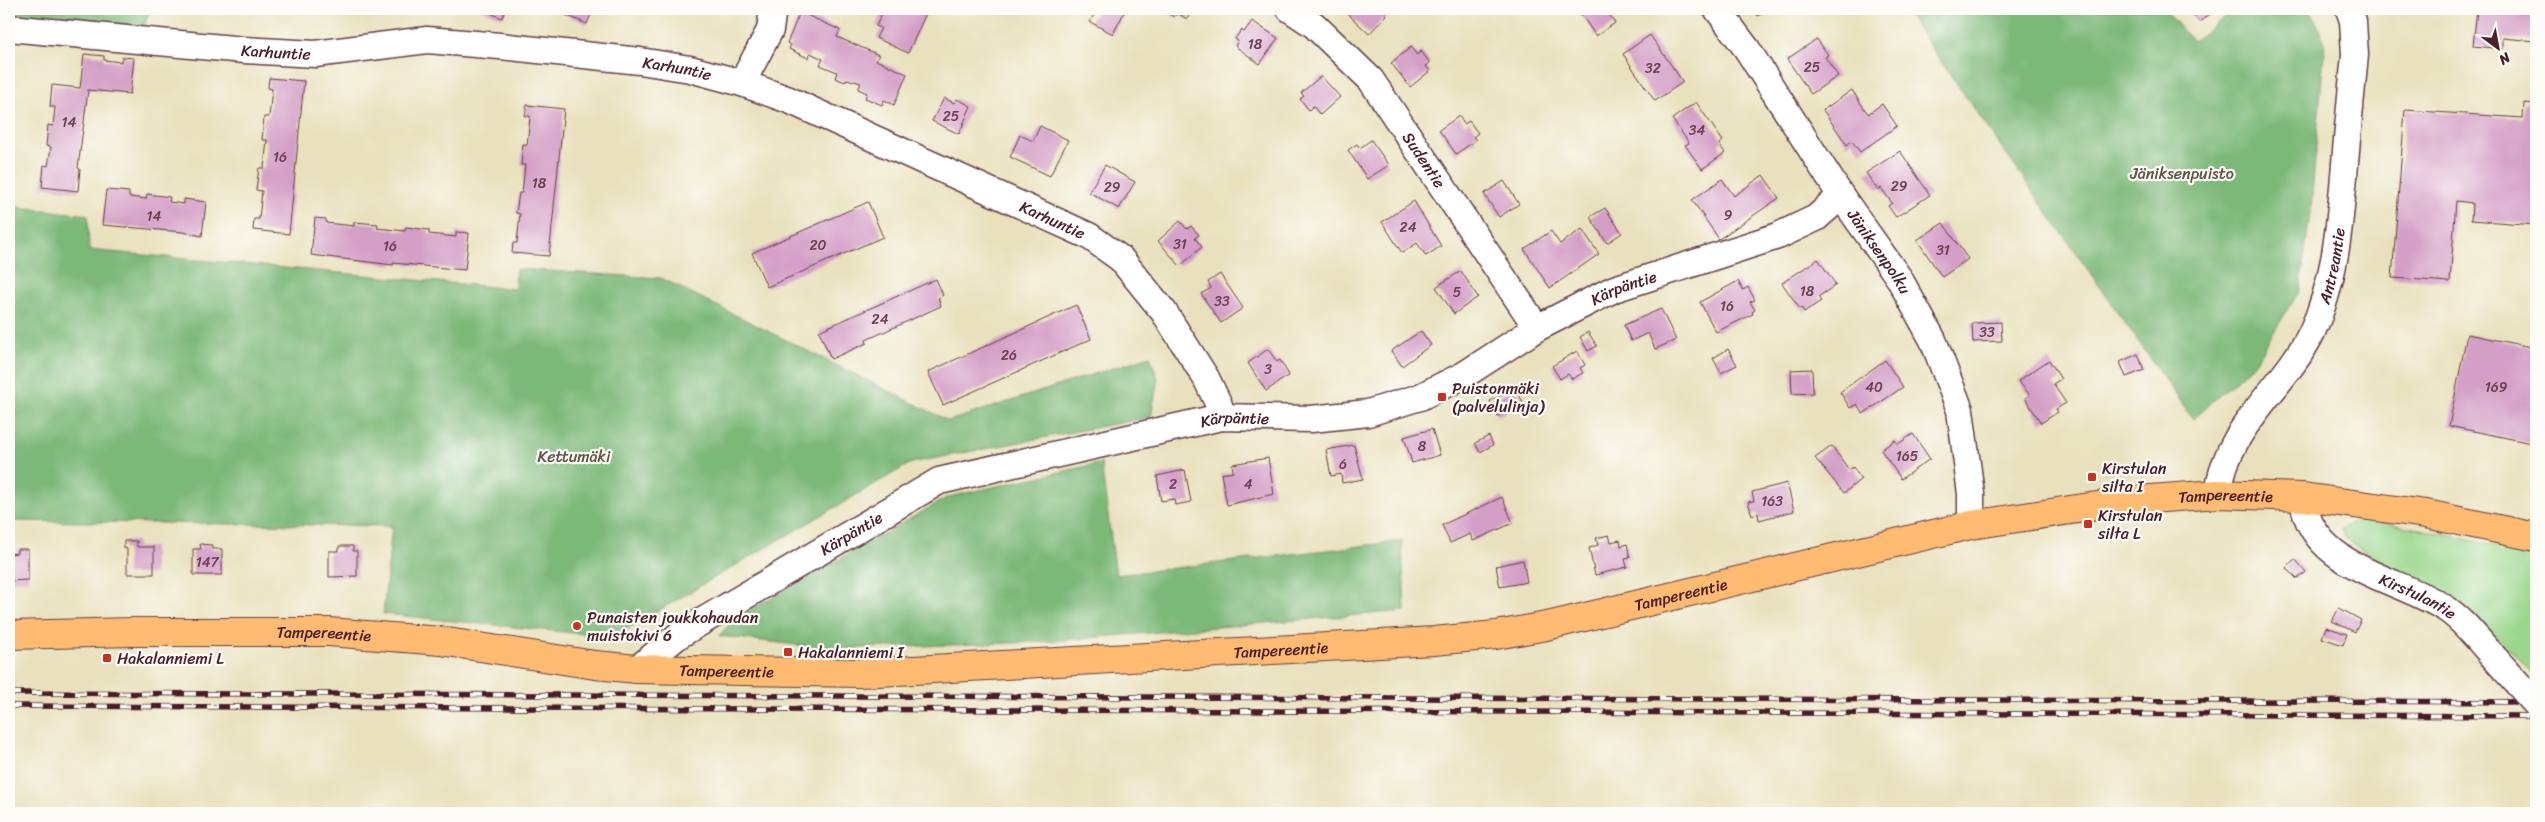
<svg xmlns="http://www.w3.org/2000/svg" width="2545" height="822" font-family="Sriracha,sans-serif">
	<rect width="100%" height="100%" fill="#fdfcf7"/>
	<filter id="ink" filterUnits="userSpaceOnUse"><feTurbulence type="fractalNoise" baseFrequency=".02" numOctaves="2"/><feDisplacementMap in="SourceGraphic" scale="10" xChannelSelector="R" yChannelSelector="G"/><feConvolveMatrix kernelMatrix="1 2 1 2 8 2 1 2 1" color-interpolation-filters="sRGB"/></filter>
	<filter id="wash" filterUnits="userSpaceOnUse"><feTurbulence type="fractalNoise" baseFrequency=".0096" numOctaves="4" result="noise"/><feDisplacementMap in="SourceGraphic" scale="20" xChannelSelector="R" yChannelSelector="G"/><feGaussianBlur stdDeviation="1.12" result="paint"/><feColorMatrix in="noise" values="0 0 0 0 0 0 0 0 0 0 0 0 0 0 0 0 0 1.4 0 .05"/><feComposite in="paint" operator="in"/></filter>
	<g filter="url(#wash)">
		<rect width="100%" height="100%" fill="#e9e1be"/>
		<polygon fill="#9ad78c" stroke="#727b5c" points="2360,519 2420,529 2536,555 2536,675 2479,620 2345,539 2341,529"/>
		<g fill="#7bb878" stroke="#626c52">
			<polygon points="9,9 150,9 144,27 9,13"/>
			<polygon points="1904,9 2164,9 2193,41 2236,9 2310,9 2325,42 2311,206 2300,290 2254,364 2193,419"/>
			<polygon points="9,206 88,215 89,250 515,289 516,269 661,278 949,421 1150,356 1158,379 1151,417 911,463 613,637 383,614 392,526 9,521"/>
			<polygon points="1101,463 1116,575 1402,541 1405,611 1041,642 831,649 719,636 734,619 948,497"/>
		</g>
		<g id="blocks">
			<g fill="#d49fc7">
				<polygon points="481,9 506,9 502,18"/>
				<polygon points="561,9 593,9 587,24 559,12"/>
				<polygon points="889,9 928,9 908,53 876,38 881,28 876,26 883,11 888,13"/>
				<polygon points="1097,9 1126,9 1113,34 1090,22"/>
				<polygon points="1165,9 1192,9 1187,19 1177,13 1174,17 1164,11"/>
				<polygon points="1352,9 1386,9 1387,10 1385,13 1387,15 1369,34 1347,13"/>
				<polygon points="1586,9 1611,9 1607,11 1615,23 1596,36 1580,13"/>
				<polygon points="1753,9 1769,9 1758,16"/>
				<polygon points="2189,9 2217,9 2199,22"/>
				<polygon points="2477,9 2536,9 2536,41 2503,38 2503,49 2473,46"/>
				<polygon points="800,12 840,30 837,37 879,55 876,60 907,74 894,105 884,100 882,105 865,98 867,93 858,89 861,83 847,79 845,82 835,78 837,72 820,65 823,59 810,53 808,58 789,49 791,45 787,43"/>
				<polygon points="1252,21 1278,38 1260,64 1235,46 1238,41 1235,39 1241,30 1244,32"/>
				<polygon points="1650,35 1683,82 1655,101 1623,54"/>
				<polygon points="1817,39 1828,55 1825,57 1838,76 1811,94 1787,59"/>
				<polygon points="1411,47 1417,55 1421,51 1430,63 1426,66 1430,71 1410,87 1391,63"/>
				<polygon points="84,54 104,56 104,60 121,62 122,57 134,58 130,94 88,90 78,168 80,169 78,191 42,187 44,165 48,166 51,147 46,146 48,125 53,126 55,107 50,107 52,85 80,88"/>
				<polygon points="1321,76 1340,97 1320,115 1313,106 1309,110 1300,99 1304,96 1301,93"/>
				<polygon points="269,78 304,81 289,234 253,230 254,219 259,219 262,191 256,190 259,168 264,168 267,140 262,140 264,117 269,117 272,89 268,88"/>
				<polygon points="1852,90 1868,114 1882,104 1897,126 1860,152 1852,141 1847,145 1823,110"/>
				<polygon points="944,98 954,103 957,99 971,106 959,134 932,121"/>
				<polygon points="1696,102 1723,141 1719,144 1725,153 1702,169 1685,145 1689,143 1672,119"/>
				<polygon points="2524,103 2536,104 2536,225 2471,220 2472,203 2456,201 2450,282 2392,278 2405,110 2523,118"/>
				<polygon points="527,105 564,109 549,256 512,253 513,243 517,243 520,214 516,213 519,193 522,193 525,165 521,165 523,144 527,145 529,127 530,116 525,116"/>
				<polygon points="1459,116 1464,124 1469,121 1478,133 1473,137 1476,140 1456,154 1439,130"/>
				<polygon points="1040,126 1068,140 1050,176 1010,157 1020,135 1033,141"/>
				<polygon points="1371,140 1389,165 1367,179 1348,150 1357,144 1360,148"/>
				<polygon points="1900,151 1930,195 1896,217 1888,206 1892,203 1881,188 1878,190 1866,173"/>
				<polygon points="1105,165 1135,182 1119,209 1089,192"/>
				<polygon points="1763,175 1779,198 1719,239 1692,200 1722,179 1734,196"/>
				<polygon points="1504,181 1519,204 1499,217 1484,194"/>
				<polygon points="106,190 129,192 129,197 146,199 147,194 170,197 169,202 184,204 184,199 206,202 202,236 183,232 102,225"/>
				<polygon points="1414,201 1441,246 1426,256 1417,243 1402,253 1382,222"/>
				<polygon points="868,202 883,237 767,287 752,253"/>
				<polygon points="1605,208 1622,233 1607,243 1590,217"/>
				<polygon points="315,218 326,219 326,223 354,226 354,222 378,224 377,228 405,231 406,227 429,230 429,234 456,237 456,232 469,233 465,270 393,263 393,265 311,255"/>
				<polygon points="1180,221 1187,229 1191,226 1199,235 1195,238 1202,247 1180,266 1158,241"/>
				<polygon points="1943,223 1968,259 1942,277 1917,240"/>
				<polygon points="1582,229 1599,254 1550,288 1524,249 1551,231 1560,244"/>
				<polygon points="1818,259 1836,285 1818,297 1821,301 1804,312 1802,308 1800,309 1782,283"/>
				<polygon points="1461,271 1478,297 1454,314 1436,287"/>
				<polygon points="1220,274 1243,308 1221,323 1201,294 1211,288 1208,282"/>
				<polygon points="936,279 943,295 938,298 941,306 866,340 867,343 831,359 819,331"/>
				<polygon points="1738,281 1743,290 1748,287 1755,300 1750,302 1755,310 1752,312 1753,314 1716,332 1700,302"/>
				<polygon points="1076,305 1091,339 943,405 928,372"/>
				<polygon points="1661,309 1676,340 1655,349 1648,333 1631,341 1624,325"/>
				<polygon points="2001,322 2002,341 1973,342 1972,323"/>
				<polygon points="1421,331 1431,345 1402,366 1391,351"/>
				<polygon points="1588,332 1597,346 1588,351 1580,337"/>
				<polygon points="2467,334 2536,348 2536,444 2449,426"/>
				<polygon points="1268,349 1277,362 1280,360 1289,375 1266,391 1248,363"/>
				<polygon points="1728,349 1737,365 1721,373 1713,358"/>
				<polygon points="1577,351 1585,365 1580,368 1583,373 1572,379 1568,374 1560,379 1552,366"/>
				<polygon points="2138,354 2144,370 2126,377 2120,362"/>
				<polygon points="1885,360 1903,387 1863,414 1857,404 1850,408 1840,392"/>
				<polygon points="2049,360 2061,379 2053,384 2066,403 2056,409 2058,412 2041,423 2025,398 2030,395 2018,381"/>
				<polygon points="1812,369 1813,393 1792,394 1791,370"/>
				<polygon points="1515,388 1523,402 1498,416 1490,401"/>
				<polygon points="1432,429 1440,455 1412,463 1404,437"/>
				<polygon points="1913,434 1930,459 1901,479 1881,450 1895,440 1898,444"/>
				<polygon points="1489,436 1493,445 1480,452 1475,443"/>
				<polygon points="1354,445 1363,479 1342,483 1341,474 1331,476 1326,450"/>
				<polygon points="1832,446 1849,470 1853,467 1861,479 1844,493 1815,458"/>
				<polygon points="1268,458 1274,494 1227,505 1221,474 1233,472 1232,464"/>
				<polygon points="1185,470 1191,502 1175,505 1174,499 1161,501 1157,476"/>
				<polygon points="1787,483 1794,511 1759,520 1758,513 1752,515 1748,502 1754,501 1752,492"/>
				<polygon points="1502,497 1513,523 1473,541 1470,534 1450,543 1442,525"/>
				<polygon points="1609,535 1611,542 1620,540 1621,546 1627,544 1630,558 1625,559 1627,567 1595,575 1589,548 1598,545 1596,538"/>
				<polygon points="124,541 137,541 137,547 154,547 154,574 127,574 127,549 124,548"/>
				<polygon points="200,544 212,545 212,549 222,549 222,575 193,575 193,549 201,549"/>
				<polygon points="339,546 353,546 353,551 357,551 357,576 329,577 329,551 339,551"/>
				<polygon points="17,549 28,549 28,580 9,581 9,554 17,553"/>
				<polygon points="2295,559 2306,572 2297,579 2286,567"/>
				<polygon points="1523,560 1527,582 1500,587 1496,566"/>
				<polygon points="2339,608 2361,620 2355,632 2332,621"/>
				<polygon points="2326,627 2347,634 2343,645 2322,638"/>
			</g>
		</g>
	</g>
	<g filter="url(#ink)">
		<use href="#blocks" fill-opacity="0" stroke="#623c41" stroke-width="1"/>
		<g fill="none" stroke-linecap="round" stroke-linejoin="round">
			<g stroke="#623c41" stroke-width="29">
				<g id="minor">
					<path id="s1" d="M1290 9 1314 25 1371 80 1537 328"/>
					<path id="s2" d="M1717 9 1747 49 1841 196 1899 278 1933 340 1960 410 1971 494V525"/>
					<path id="s3" d="M9 28 244 50 315 54 427 40 500 46 640 61 690 69 742 83 789 100 1089 236 1121 259 1164 312 1206 378 1219 405 1221 417"/>
					<polyline points="742,83 770,30 773,9"/>
					<path id="s4" d="M2218 494C2225 427 2284 389 2312 332 2335 282 2339 230 2344 176 2347 136 2351 95 2355 55L2353 21 2349 9"/>
					<path id="s5" d="M2303 497C2308 566 2395 577 2443 607 2462 618 2477 639 2492 655"/>
					<path id="s6" d="M637 669 679 635 939 481 1221 417 1311 419 1368 413 1420 397 1464 375 1537 328 1614 289 1778 236 1816 218 1841 196"/>
				</g>
			</g>
			<g stroke="#623c41" stroke-width="30">
				<g id="major">
					<path id="s7" d="M9 635 134 632H329L441 641 595 665 637 669 860 673 1434 641 1496 635 1547 626 1971 525 2137 500 2218 494 2303 497 2426 514 2536 537"/>
				</g>
			</g>
			<use href="#minor" stroke="#fff" stroke-width="26"/>
			<use href="#major" stroke="#febb71" stroke-width="28"/>
			<g stroke="#4a1f2b" stroke-width="5.5">
				<g id="rail">
					<polyline points="9,693 2536,702"/>
					<polyline points="9,706 2536,716"/>
				</g>
			</g>
			<use href="#rail" stroke="#fdfcf7" stroke-width="4" stroke-dasharray="11" stroke-linecap="butt"/>
			<g stroke="#623c41" stroke-width="29" stroke-linecap="butt">
				<polyline id="minor-bridge" points="2492,655 2536,704"/>
			</g>
			<use href="#minor-bridge" stroke="#fff" stroke-width="26"/>
		</g>
	</g>
	<g fill="#c8321e" stroke="#fdfcf7" stroke-width="2">
		<rect x="1437" y="392" width="10" height="10" rx="2.5"/>
		<rect x="2087" y="472" width="10" height="10" rx="2.5"/>
		<rect x="2083" y="519" width="10" height="10" rx="2.5"/>
		<circle cx="577" cy="626" r="5"/>
		<rect x="783" y="647" width="10" height="10" rx="2.5"/>
		<rect x="102" y="653" width="10" height="10" rx="2.5"/>
	</g>
	<g text-anchor="middle" stroke-width="4.5" stroke-linejoin="round" paint-order="stroke">
		<g font-size="14" fill="#6c3f52">
			<text x="1255" y="49">18</text>
			<text x="1812" y="72">25</text>
			<text x="1653" y="73">32</text>
			<text x="951" y="121">25</text>
			<text x="69" y="127">14</text>
			<text x="1697" y="135">34</text>
			<text x="280" y="162">16</text>
			<text x="539" y="188">18</text>
			<text x="1899" y="191">29</text>
			<text x="1112" y="192">29</text>
			<text x="1728" y="220">9</text>
			<text x="154" y="221">14</text>
			<text x="1408" y="232">24</text>
			<text x="1180" y="249">31</text>
			<text x="818" y="250">20</text>
			<text x="390" y="251">16</text>
			<text x="1943" y="255">31</text>
			<text x="1807" y="296">18</text>
			<text x="1457" y="297">5</text>
			<text x="1222" y="306">33</text>
			<text x="1727" y="311">16</text>
			<text x="880" y="324">24</text>
			<text x="1987" y="337">33</text>
			<text x="1009" y="360">26</text>
			<text x="1268" y="374">3</text>
			<text x="1874" y="392">40</text>
			<text x="2496" y="392">169</text>
			<text x="1422" y="451">8</text>
			<text x="1907" y="461">165</text>
			<text x="1343" y="469">6</text>
			<text x="1173" y="489">2</text>
			<text x="1248" y="489">4</text>
			<text x="1772" y="506">163</text>
			<text x="207" y="567">147</text>
		</g>
		<g font-size="16" fill="#4a1f2b" stroke="#fdfcf7">
			<text dy="6" stroke="none"><textPath href="#s3" startOffset="268">Karhuntie</textPath></text>
			<text dy="6" stroke="none"><textPath href="#s3" startOffset="672">Karhuntie</textPath></text>
			<text dy="6" stroke="none"><textPath href="#s1" startOffset="204">Sudentie</textPath></text>
			<text dy="6" stroke="none"><textPath href="#s3" startOffset="1078">Karhuntie</textPath></text>
			<text dy="6" stroke="none"><textPath href="#s2" startOffset="292">Jäniksenpolku</textPath></text>
			<text dy="6" stroke="none"><textPath href="#s4" startOffset="259">Antreantie</textPath></text>
			<text dy="6" stroke="none"><textPath href="#s6" startOffset="1079">Kärpäntie</textPath></text>
			<text dy="6" stroke="none"><textPath href="#s6" startOffset="659">Kärpäntie</textPath></text>
			<text dy="6" stroke="none"><textPath href="#s7" startOffset="2235">Tampereentie</textPath></text>
			<text dy="6" stroke="none"><textPath href="#s6" startOffset="254">Kärpäntie</textPath></text>
			<text dy="6" stroke="none"><textPath href="#s7" startOffset="1680">Tampereentie</textPath></text>
			<text dy="6" stroke="none"><textPath href="#s5" startOffset="160">Kirstulantie</textPath></text>
			<text dy="6" stroke="none"><textPath href="#s7" startOffset="315">Tampereentie</textPath></text>
			<text dy="6" stroke="none"><textPath href="#s7" startOffset="1275">Tampereentie</textPath></text>
			<text dy="6" stroke="none"><textPath href="#s7" startOffset="720">Tampereentie</textPath></text>
		</g>
		<g font-size="16" fill="#625648" stroke="#fdfcf7">
			<text x="2182" y="179">Jäniksenpuisto</text>
			<text x="574" y="462">Kettumäki</text>
		</g>
		<g font-size="16" fill="#4a1f2b" stroke="#fdfcf7" text-anchor="start">
			<text x="1452" y="394">Puistonmäki<tspan x="1452" dy="18">(palvelulinja)</tspan></text>
			<text x="2102" y="474">Kirstulan<tspan x="2102" dy="18">silta I</tspan></text>
			<text x="2098" y="521">Kirstulan<tspan x="2098" dy="18">silta L</tspan></text>
			<text x="587" y="623">Punaisten joukkohaudan<tspan x="587" dy="18">muistokivi 6</tspan></text>
			<text x="798" y="658">Hakalanniemi I</text>
			<text x="117" y="664">Hakalanniemi L</text>
		</g>
	</g>
	<rect width="2545" height="822" fill="none" stroke="#fdfcf7" stroke-width="30"/>
	<g transform="translate(2498 48) rotate(148)" stroke="#fdfcf7" stroke-width="4" paint-order="stroke">
	<path d="M0-4L9 19L0 12L-9 19Z" fill="#4a1f2b"/>
	<text y="-8" font-size="14" font-weight="bold" text-anchor="middle" fill="#4a1f2b">N</text>
	</g>
</svg>
